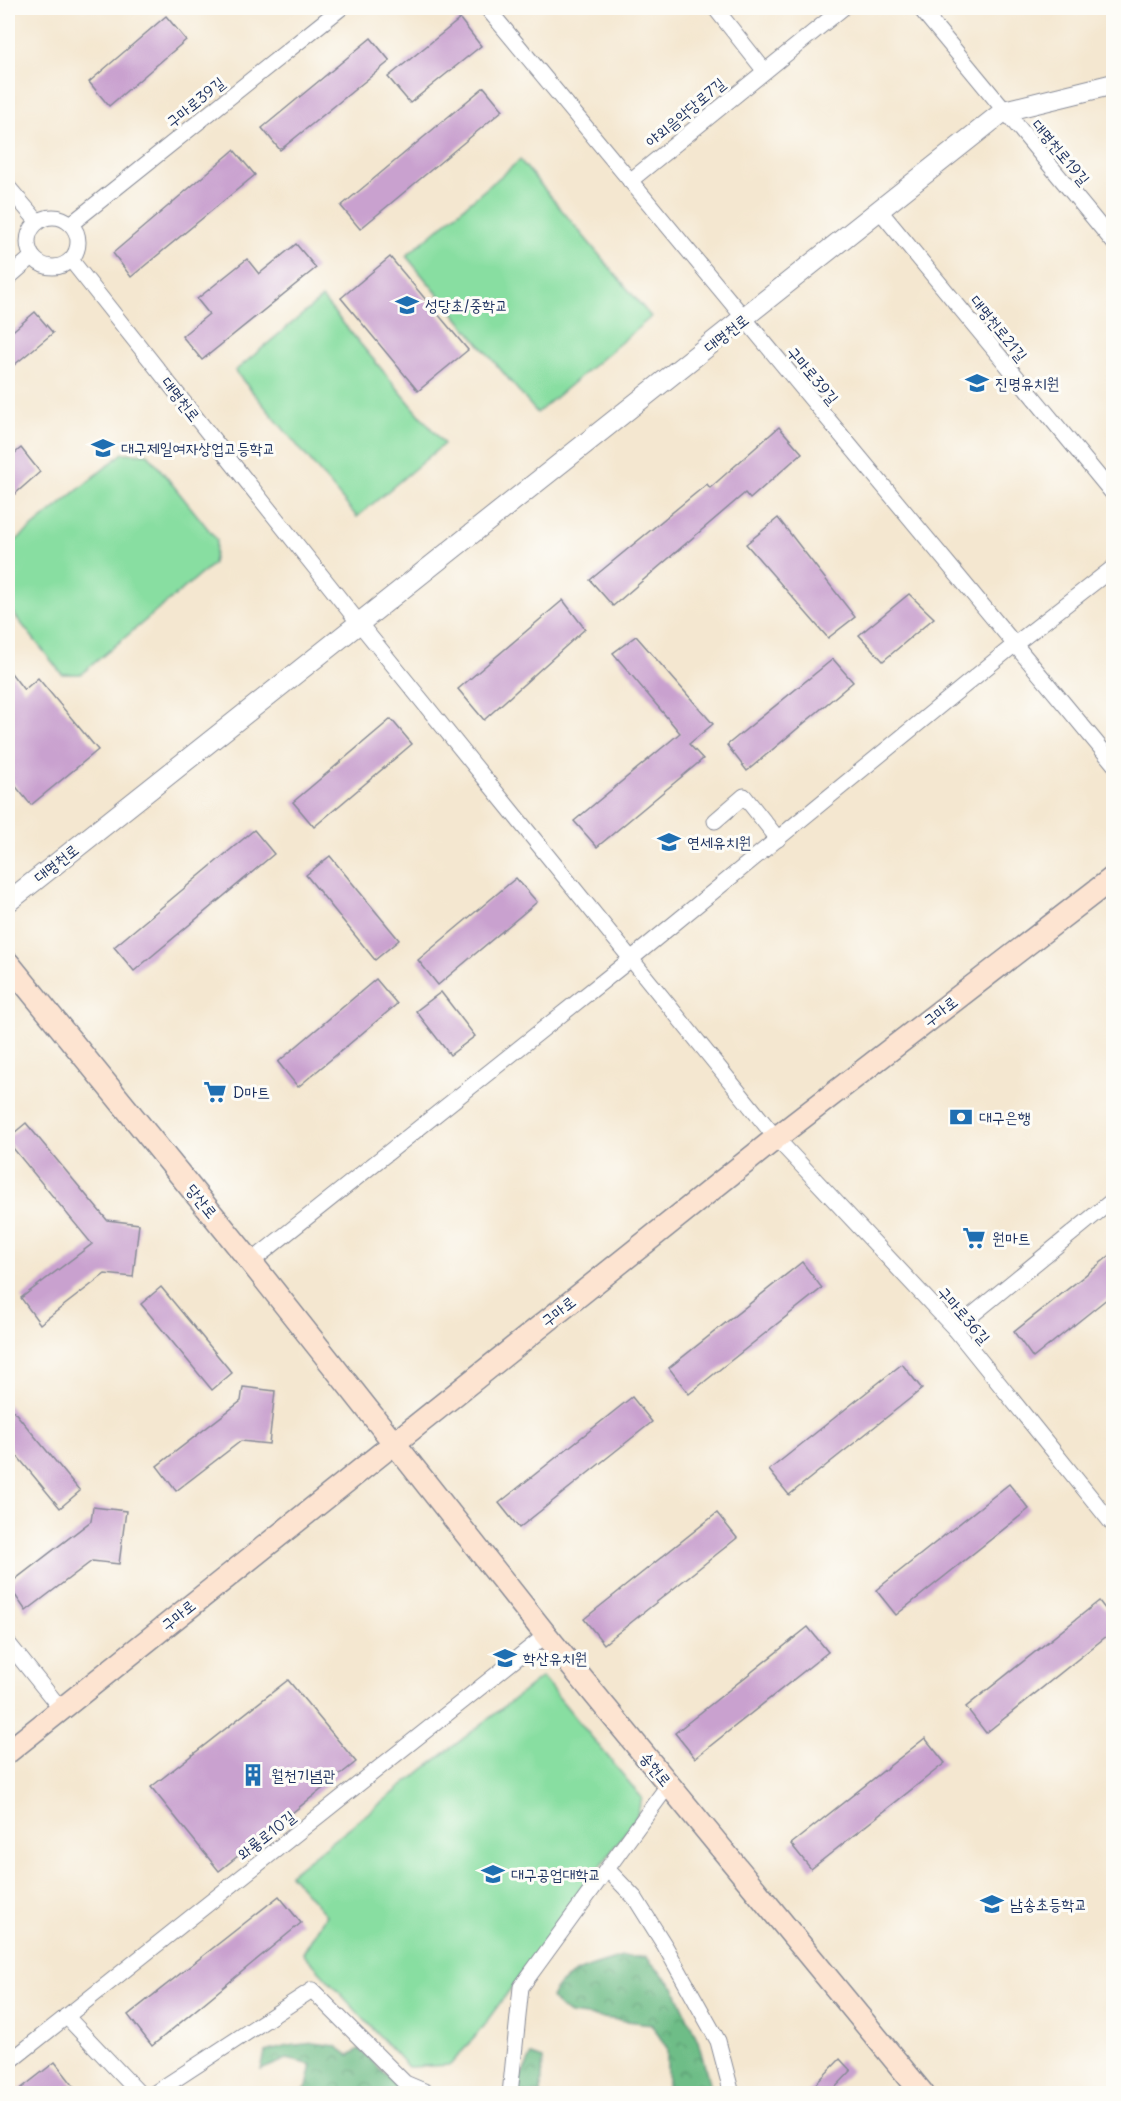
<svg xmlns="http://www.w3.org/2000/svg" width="1121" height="2101" font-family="Delius,'Poor Story',sans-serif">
	<defs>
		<pattern id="forest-crowns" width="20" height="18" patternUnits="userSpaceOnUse" patternTransform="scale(1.5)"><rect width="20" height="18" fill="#6ebd87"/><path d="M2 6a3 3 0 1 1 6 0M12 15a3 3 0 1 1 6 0" fill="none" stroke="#5a9a72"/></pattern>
	</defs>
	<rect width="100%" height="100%" fill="#fdfcf7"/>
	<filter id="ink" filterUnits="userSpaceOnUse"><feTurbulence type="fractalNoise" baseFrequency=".0167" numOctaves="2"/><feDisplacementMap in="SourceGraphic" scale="12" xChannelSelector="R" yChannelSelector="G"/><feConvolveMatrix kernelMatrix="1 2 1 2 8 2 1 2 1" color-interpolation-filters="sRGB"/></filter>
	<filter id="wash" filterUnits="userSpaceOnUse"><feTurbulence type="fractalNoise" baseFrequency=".008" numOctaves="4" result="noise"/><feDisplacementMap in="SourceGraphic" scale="24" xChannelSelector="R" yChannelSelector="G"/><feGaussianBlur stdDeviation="1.35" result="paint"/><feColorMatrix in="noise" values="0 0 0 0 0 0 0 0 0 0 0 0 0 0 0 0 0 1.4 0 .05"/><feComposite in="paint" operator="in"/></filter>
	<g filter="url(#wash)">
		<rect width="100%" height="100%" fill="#f4e7d0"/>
		<g fill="url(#forest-crowns)" stroke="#447672" stroke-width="1.5">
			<path d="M622 1957H646L674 1987 698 2041 712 2093H667V2048L651 2024 570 2014 559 2007 551 1998C561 1971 598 1965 622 1957Z"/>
			<polygon points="314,2043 336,2046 349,2055 359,2049 405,2093 298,2093 307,2087 312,2065 287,2059 261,2070 265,2052 288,2046"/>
			<polygon points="532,2055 543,2059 541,2093 516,2093 516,2086"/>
		</g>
		<g fill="#88dea1" stroke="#528680" stroke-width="1.5">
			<polygon points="520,160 651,317 537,413 406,256"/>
			<polygon points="322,298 444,444 357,517 235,371"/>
			<polygon points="123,453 148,454 217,540 213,564 81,674 62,674 8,607 8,547"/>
			<polygon points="542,1677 642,1798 636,1818 475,2037 450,2065 408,2067 303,1953 326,1915 290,1874"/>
		</g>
		<g id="blocks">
			<g fill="#c9a1cf">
				<polygon points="166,16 186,40 109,106 89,82"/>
				<polygon points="460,19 481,46 410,103 388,77"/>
				<polygon points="371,38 390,61 280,150 262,128"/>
				<polygon points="484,87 503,110 360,229 341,206"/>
				<polygon points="234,150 255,175 131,277 113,253"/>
				<polygon points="296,244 316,268 202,360 182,336 209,314 197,299 247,259 259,274"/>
				<polygon points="390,257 468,350 418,391 341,298"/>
				<polygon points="35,312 53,333 8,370 8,335"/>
				<polygon points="779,427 802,453 750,499 745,493 613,606 590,580 707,484 710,488"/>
				<polygon points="21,448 40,472 8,500 8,459"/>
				<polygon points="778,518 855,617 828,638 746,544"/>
				<polygon points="909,594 934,618 883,661 859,635"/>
				<polygon points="563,600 585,629 484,720 458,689"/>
				<polygon points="636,636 713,724 689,744 703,759 597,847 574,821 680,733 613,653"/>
				<polygon points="833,659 853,682 747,771 727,745"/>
				<polygon points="8,669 24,690 38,678 98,750 31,805 8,777"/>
				<polygon points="391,719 412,744 314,827 293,802"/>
				<polygon points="254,830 274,854 134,971 114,947"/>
				<polygon points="330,856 399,940 375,960 306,875"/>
				<polygon points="516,878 537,902 438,985 418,960"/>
				<polygon points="376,979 397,1004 298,1087 278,1062"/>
				<polygon points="441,992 475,1036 450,1055 416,1011"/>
				<polygon points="26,1123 107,1220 139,1224 133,1277 105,1274 40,1324 21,1298 92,1244 8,1142 8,1138"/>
				<polygon points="1113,1253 1113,1294 1033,1358 1014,1332"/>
				<polygon points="802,1262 822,1288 689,1394 669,1368"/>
				<polygon points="161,1287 232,1373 212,1390 141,1304"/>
				<polygon points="902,1364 922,1389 789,1495 769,1470"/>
				<polygon points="243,1387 275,1391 269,1444 241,1441 176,1491 157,1466 241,1401"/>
				<polygon points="632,1397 652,1422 519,1528 499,1503"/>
				<polygon points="8,1404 80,1491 60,1508 8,1445"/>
				<polygon points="1009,1484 1029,1509 896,1615 876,1590"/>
				<polygon points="93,1507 126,1511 119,1564 92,1561 26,1611 8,1585 91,1521"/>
				<polygon points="717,1513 737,1538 604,1644 584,1619"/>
				<polygon points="1099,1601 1113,1619 1113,1631 986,1733 966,1707"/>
				<polygon points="808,1627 828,1652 695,1758 675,1733"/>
				<polygon points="288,1680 356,1762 219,1871 151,1787"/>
				<polygon points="925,1738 945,1763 811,1869 791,1844"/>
				<polygon points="279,1896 301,1923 152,2046 128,2015"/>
				<polygon points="840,2059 851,2071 829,2094 806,2094"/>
				<polygon points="55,2062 80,2094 14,2094"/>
			</g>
		</g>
	</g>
	<g filter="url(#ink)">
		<use href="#blocks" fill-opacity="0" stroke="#888b97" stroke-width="1.5"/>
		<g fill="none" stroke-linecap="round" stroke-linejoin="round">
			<g stroke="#888b97" stroke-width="17">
				<g id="minor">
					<polyline points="487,8 1114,764"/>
					<polyline points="715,8 764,70"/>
					<polyline points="920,8 1114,243"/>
					<polyline points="630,181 843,8"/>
					<polyline points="8,187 38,222"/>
					<polyline points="880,211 1114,495"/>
					<circle cx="53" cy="242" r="25"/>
					<polyline points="71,224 341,8"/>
					<polyline points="71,260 359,623 776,1138 955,1329 1114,1526"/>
					<polyline points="8,278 32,257"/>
					<polyline points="715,821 744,796 778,839"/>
					<polyline points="251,1262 631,959 1014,645 1114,567"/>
					<polyline points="955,1329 1114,1199"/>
					<polyline points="8,1643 61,1709"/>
					<polyline points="607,1869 635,1898 665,1946 718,2041 732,2094"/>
					<polyline points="66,2016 140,2094"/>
					<polyline points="8,2063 546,1635"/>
					<polyline points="153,2094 312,1990 405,2083 431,2094"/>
					<polyline points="510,2094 521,1987 669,1784"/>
				</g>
			</g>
			<g stroke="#888b97" stroke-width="22">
				<polyline id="tertiary" points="8,902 1004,111 1114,84"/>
			</g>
			<g stroke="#888b97" stroke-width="25">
				<g id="secondary">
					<polyline points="8,963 251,1262 546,1635 923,2094"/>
					<polyline points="8,1752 776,1138 1114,877"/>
				</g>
			</g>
			<use href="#minor" stroke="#fff" stroke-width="15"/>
			<use href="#tertiary" stroke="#fff" stroke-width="20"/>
			<use href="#secondary" stroke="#fde4d1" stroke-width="22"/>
		</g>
	</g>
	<defs>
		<g id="school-bare" transform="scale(1.8)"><path d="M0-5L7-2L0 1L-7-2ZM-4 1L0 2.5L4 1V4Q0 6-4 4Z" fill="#1f6fb2" stroke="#fdfcf7" stroke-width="2.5" paint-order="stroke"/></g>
		<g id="supermarket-bare" transform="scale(1.8)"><path d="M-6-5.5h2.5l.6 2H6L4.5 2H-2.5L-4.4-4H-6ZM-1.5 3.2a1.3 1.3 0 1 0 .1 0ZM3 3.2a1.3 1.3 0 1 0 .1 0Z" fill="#1f6fb2" stroke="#fdfcf7" stroke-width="2.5" paint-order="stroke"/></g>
		<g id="bank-bare" transform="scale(1.8)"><path d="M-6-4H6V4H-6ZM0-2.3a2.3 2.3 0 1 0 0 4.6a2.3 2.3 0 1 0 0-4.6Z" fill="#1f6fb2" stroke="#fdfcf7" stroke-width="2.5" paint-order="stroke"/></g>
		<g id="building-bare" transform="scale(1.8)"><path d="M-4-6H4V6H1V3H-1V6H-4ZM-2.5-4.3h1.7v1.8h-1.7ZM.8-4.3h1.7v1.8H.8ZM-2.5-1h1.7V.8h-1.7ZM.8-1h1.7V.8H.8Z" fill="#1f6fb2" stroke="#fdfcf7" stroke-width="2.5" paint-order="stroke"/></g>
		<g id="university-bare" transform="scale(1.8)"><path d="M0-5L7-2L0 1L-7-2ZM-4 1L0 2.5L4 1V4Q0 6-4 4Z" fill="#1f6fb2" stroke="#fdfcf7" stroke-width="2.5" paint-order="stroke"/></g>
	</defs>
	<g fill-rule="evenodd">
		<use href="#school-bare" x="407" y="305"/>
		<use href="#school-bare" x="977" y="383"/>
		<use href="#school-bare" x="103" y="448"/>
		<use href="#school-bare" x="669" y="842"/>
		<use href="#supermarket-bare" x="215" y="1092"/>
		<use href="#bank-bare" x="961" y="1117"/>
		<use href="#supermarket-bare" x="974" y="1238"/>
		<use href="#school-bare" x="505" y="1658"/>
		<use href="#building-bare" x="253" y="1775"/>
		<use href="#university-bare" x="493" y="1874"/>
		<use href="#school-bare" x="992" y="1904"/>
	</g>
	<g text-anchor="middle" stroke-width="6" stroke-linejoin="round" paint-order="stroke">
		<g font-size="16" fill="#1b2f5e" stroke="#fdfcf7">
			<text transform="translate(195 102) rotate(-39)" y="6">구마로39길</text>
			<text transform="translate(685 112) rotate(-40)" y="6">야외음악당로7길</text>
			<text transform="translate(1061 152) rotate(50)" y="6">대명천로19길</text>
			<text transform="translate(999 328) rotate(51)" y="6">대명천로21길</text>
			<text transform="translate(726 333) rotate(-38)" y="6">대명천로</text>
			<text transform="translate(813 375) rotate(50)" y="6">구마로39길</text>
			<text transform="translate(181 399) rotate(52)" y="6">대명천로</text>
			<text transform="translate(56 863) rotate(-38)" y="6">대명천로</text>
			<text transform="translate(940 1011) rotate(-38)" y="6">구마로</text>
			<text transform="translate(202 1201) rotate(51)" y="6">당산로</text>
			<text transform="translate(558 1311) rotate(-38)" y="6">구마로</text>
			<text transform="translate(964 1315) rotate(49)" y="6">구마로36길</text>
			<text transform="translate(178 1615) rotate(-39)" y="6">구마로</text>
			<text transform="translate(656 1769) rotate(51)" y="6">송현로</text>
			<text transform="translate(266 1835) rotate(-38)" y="6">와룡로10길</text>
		</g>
		<g font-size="16" fill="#1b2f5e" stroke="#fdfcf7" text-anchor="start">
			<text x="425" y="311">성당초/중학교</text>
			<text x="995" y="389">진명유치원</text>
			<text x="121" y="454">대구제일여자상업고등학교</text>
			<text x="687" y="848">연세유치원</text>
			<text x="233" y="1098">D마트</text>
			<text x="979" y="1123">대구은행</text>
			<text x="992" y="1244">원마트</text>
			<text x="523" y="1664">학산유치원</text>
			<text x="271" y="1781">월천기념관</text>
			<text x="511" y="1880">대구공업대학교</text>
			<text x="1010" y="1910">남송초등학교</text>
		</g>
	</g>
	<rect width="1121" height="2101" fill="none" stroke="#fdfcf7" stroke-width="30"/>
</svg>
